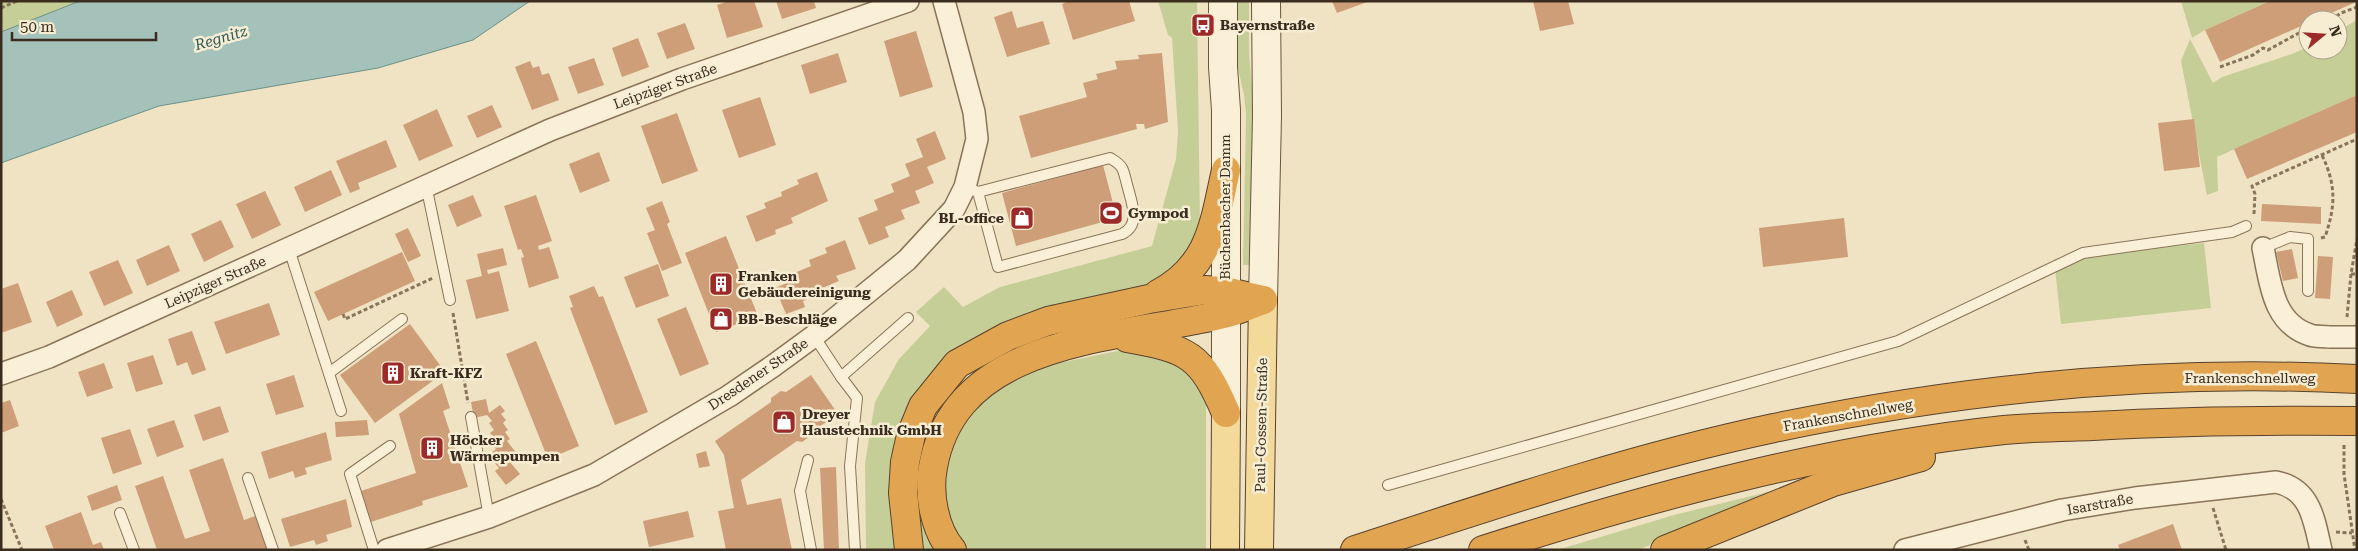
<svg xmlns="http://www.w3.org/2000/svg" width="2358" height="551" font-family="'Roboto Serif',serif">
	<rect width="100%" height="100%" fill="#efe3c3"/>
	<g fill="#c6ce97">
		<polygon points="1,1 80,1 1,32"/>
		<polygon points="1158,1 1197,1 1200,226 1193,248 1163,281 935,375 899,550 866,550 865,463 875,402 899,359 930,326 916,312 944,287 963,307 1000,287 1152,246 1176,159 1178,131 1172,38 1168,35"/>
		<polygon points="1238,1 1249,1 1249,53 1255,123 1253,246 1250,265 1243,265 1246,115 1244,95 1237,64"/>
		<polygon points="2181,1 2270,1 2205,30 2192,38"/>
		<polygon points="2357,20 2357,95 2217,157 2218,191 2207,195 2181,61 2190,39 2213,83 2222,77 2292,54 2308,47 2308,50 2338,50 2338,31"/>
		<polygon points="2204,243 2211,308 2061,324 2054,259"/>
		<polygon points="1127,349 1171,354 1206,394 1206,550 962,550 943,506 945,450 984,392 1045,366"/>
		<polygon points="923,429 929,435 924,459 941,550 918,550 913,484"/>
		<polygon points="1784,491 1638,550 1557,550 1674,515 1768,492"/>
	</g>
	<polygon fill="#a5c2ba" stroke="#6c9188" points="80,1 530,1 473,40 378,68 159,106 1,163 1,32"/>
	<g fill="#ce9e78">
		<polygon points="729,1 754,1 763,27 727,38 717,5"/>
		<polygon points="776,1 814,1 816,8 782,19"/>
		<polygon points="1069,1 1129,1 1135,21 1073,40 1062,4"/>
		<polygon points="1332,1 1370,1 1337,13"/>
		<polygon points="1533,1 1568,1 1574,24 1540,31"/>
		<polygon points="2270,1 2353,1 2354,3 2315,20 2308,20 2308,23 2220,62 2205,30"/>
		<polygon points="1012,11 1017,28 1043,21 1050,44 1007,57 994,17"/>
		<polygon points="685,23 695,49 667,59 657,33"/>
		<polygon points="916,31 933,87 900,97 884,41"/>
		<polygon points="638,38 649,67 622,77 612,48"/>
		<polygon points="838,53 847,82 810,94 801,65"/>
		<polygon points="1162,53 1168,122 1145,129 1144,124 1136,124 1137,129 1031,158 1019,116 1087,97 1083,83 1098,79 1096,74 1117,69 1115,61 1139,59 1138,55"/>
		<polygon points="594,58 604,85 578,94 568,67"/>
		<polygon points="530,61 533,68 539,66 542,75 549,73 559,100 532,110 515,67"/>
		<polygon points="2357,95 2357,132 2247,179 2234,149"/>
		<polygon points="760,97 776,145 739,158 722,110"/>
		<polygon points="492,105 502,127 477,138 467,116"/>
		<polygon points="437,109 453,146 419,161 403,125"/>
		<polygon points="677,113 698,171 662,184 641,126"/>
		<polygon points="2194,119 2200,167 2164,171 2158,123"/>
		<polygon points="935,131 946,159 927,167 934,183 915,191 920,203 901,210 905,219 885,227 889,237 869,245 858,218 878,210 874,200 894,192 891,184 910,176 905,164 923,157 916,139"/>
		<polygon points="386,140 397,167 358,183 360,189 350,193 336,161"/>
		<polygon points="599,152 610,181 580,193 569,164"/>
		<polygon points="1103,165 1117,218 1016,246 1002,193"/>
		<polygon points="331,170 342,195 305,212 294,187"/>
		<polygon points="817,172 828,201 791,218 793,223 775,230 776,234 756,242 746,216 766,208 764,203 782,196 781,192 799,184 797,180"/>
		<polygon points="265,191 281,225 252,239 236,204"/>
		<polygon points="473,195 482,216 457,227 448,205"/>
		<polygon points="536,195 552,241 538,246 539,250 549,247 559,278 529,288 521,258 524,257 521,249 518,250 504,206"/>
		<polygon points="662,201 670,222 667,224 682,263 662,271 647,233 655,230 646,208"/>
		<polygon points="2262,204 2321,207 2321,224 2261,221"/>
		<polygon points="1844,218 1848,257 1763,267 1759,228"/>
		<polygon points="221,220 234,247 204,262 191,234"/>
		<polygon points="408,228 421,256 408,262 395,234"/>
		<polygon points="726,236 758,316 716,332 685,253"/>
		<polygon points="845,240 856,269 836,276 839,281 820,289 822,293 803,301 805,307 786,314 775,288 794,280 792,274 811,266 809,260 827,253 825,248"/>
		<polygon points="169,245 180,271 147,286 136,260"/>
		<polygon points="503,248 507,265 487,270 488,274 499,271 509,311 476,319 466,280 482,276 477,254"/>
		<polygon points="2292,249 2298,278 2283,281 2276,252"/>
		<polygon points="402,252 415,281 328,321 314,292"/>
		<polygon points="2318,256 2333,257 2330,299 2315,298"/>
		<polygon points="118,260 133,293 104,306 89,272"/>
		<polygon points="658,264 669,296 636,308 624,277"/>
		<polygon points="18,283 32,322 1,333 1,289"/>
		<polygon points="594,286 599,297 603,296 648,412 615,425 570,308 573,307 569,296"/>
		<polygon points="72,290 83,315 57,327 46,302"/>
		<polygon points="269,303 280,335 226,354 214,322"/>
		<polygon points="686,307 709,364 680,376 657,319"/>
		<polygon points="410,324 445,372 375,423 340,375"/>
		<polygon points="192,331 206,370 192,375 187,362 177,366 168,339"/>
		<polygon points="536,341 579,446 548,459 506,354"/>
		<polygon points="153,355 163,384 136,392 127,363"/>
		<polygon points="104,363 113,388 87,397 78,372"/>
		<polygon points="294,375 304,407 276,415 266,384"/>
		<polygon points="811,375 838,414 813,431 812,435 802,442 797,441 741,480 747,505 781,498 792,550 726,550 718,511 734,508 724,455 715,441 771,402 771,398 781,391 786,392"/>
		<polygon points="442,383 450,408 443,411 468,487 422,501 423,505 371,522 361,491 416,473 399,414"/>
		<polygon points="486,399 489,413 500,405 505,411 501,414 506,420 503,423 508,430 505,432 510,439 507,441 518,455 509,461 520,474 506,485 495,471 499,468 493,461 497,458 492,452 496,449 491,443 495,439 490,433 494,430 489,423 492,421 487,415 474,418 471,402"/>
		<polygon points="10,400 19,426 1,433 1,403"/>
		<polygon points="220,406 229,432 203,441 194,415"/>
		<polygon points="174,420 184,447 157,457 147,429"/>
		<polygon points="367,420 369,435 336,437 335,422"/>
		<polygon points="130,429 142,464 113,474 101,438"/>
		<polygon points="326,432 332,460 305,468 307,474 295,478 293,471 269,479 261,452"/>
		<polygon points="706,451 710,466 699,468 696,454"/>
		<polygon points="223,458 244,520 258,515 270,550 157,550 135,486 163,476 185,539 210,531 189,470"/>
		<polygon points="836,467 839,550 824,550 820,468"/>
		<polygon points="117,485 122,500 92,511 87,496"/>
		<polygon points="346,499 352,527 326,535 328,541 316,545 314,540 290,547 281,519"/>
		<polygon points="688,511 694,537 649,547 643,521"/>
		<polygon points="81,512 93,545 101,542 104,550 54,550 45,526"/>
		<polygon points="2173,524 2182,550 2120,550 2118,545"/>
	</g>
	<g fill="none" stroke-linecap="round" stroke-linejoin="round">
		<g stroke="#8a7459" stroke-width="12">
			<g id="service">
				<polyline points="426,185 450,300"/>
				<path d="M965 187 978 192 998 267 1122 234C1141 225 1132 204 1128 188 1126 182 1125 174 1122 168 1119 163 1115 161 1110 158L978 192"/>
				<polyline points="2263,248 2290,237 2308,239 2308,291"/>
				<polyline points="289,249 341,411"/>
				<polyline points="814,336 841,377 908,318"/>
				<polyline points="329,373 402,319"/>
				<polyline points="841,377 857,398 850,466 855,550"/>
				<polyline points="471,417 489,517"/>
				<polyline points="808,460 800,491 811,550"/>
				<polyline points="248,478 273,550"/>
				<polyline points="1388,485 1898,341 2083,253 2232,232 2246,226"/>
				<polyline points="120,513 134,550"/>
				<polyline points="374,550 350,474 390,446"/>
			</g>
		</g>
		<g stroke="#8a7459" stroke-width="24">
			<g id="minor">
				<path d="M2263 248C2270 280 2272 323 2310 335 2315 337 2323 336 2329 337"/>
				<polyline points="1,374 49,357 550,130 682,79 908,1"/>
				<polyline points="387,550 489,517 594,475 729,396 773,366 814,336 907,260 954,209 965,187 977,139 974,112 944,1"/>
				<path d="M1905 550 2062 510 2135 498 2276 482C2311 489 2314 520 2321 550"/>
			</g>
		</g>
		<g stroke="#6c553c" stroke-width="30">
			<g id="secondary">
				<polyline points="1223,1 1223,67 1226,110 1226,413"/>
				<polyline points="1263,300 1267,116 1266,1"/>
			</g>
		</g>
		<g stroke="#58422e" stroke-width="30">
			<g id="primary">
				<polyline points="1225,550 1226,413"/>
				<polyline points="1259,550 1263,300"/>
			</g>
		</g>
		<g stroke="#58422e" stroke-width="30">
			<g id="motorway">
				<path d="M1158 294C1211 266 1214 223 1226 170"/>
				<path d="M1127 338C1188 349 1201 354 1226 413"/>
				<polyline points="909,550 903,493 905,462 911,435 923,406 957,364 1008,336 1048,321 1149,299 1205,290 1225,291 1263,300"/>
				<path d="M952 550C934 529 928 493 933 467 956 336 1122 339 1224 314 1237 311 1250 305 1263 300"/>
				<path d="M1355 550C1493 505 1632 458 1774 428 1965 388 2162 369 2357 379"/>
				<path d="M1483 550C1653 496 1826 449 2004 430 2034 427 2064 427 2093 426 2181 421 2269 420 2357 421"/>
				<polyline points="1665,550 1833,482 1921,457"/>
			</g>
		</g>
		<g stroke="#8a7459" stroke-width="3" stroke-dasharray="4 2.5" stroke-linecap="butt">
			<polyline points="1,8 17,1"/>
			<polyline points="2325,20 2326,20"/>
			<polyline points="2331,20 2341,13 2357,7"/>
			<polyline points="2220,67 2253,55 2263,48 2268,50 2308,28"/>
			<polyline points="2254,214 2255,194 2252,186 2357,139"/>
			<path d="M2321 238 2325 237C2336 205 2336 185 2322 155"/>
			<polyline points="2351,274 2357,274"/>
			<polyline points="453,313 468,403"/>
			<polyline points="343,314 345,319 433,278"/>
			<polyline points="2347,317 2351,274 2357,239"/>
			<polyline points="2344,445 2344,474 2355,550"/>
			<polyline points="1,499 22,550"/>
			<polyline points="2213,508 2226,550"/>
			<polyline points="2336,532 2352,533"/>
			<polyline points="2025,540 2029,550"/>
		</g>
		<use href="#service" stroke="#faf0d7" stroke-width="10"/>
		<use href="#minor" stroke="#faf0d7" stroke-width="21"/>
		<use href="#secondary" stroke="#faf0d7" stroke-width="28"/>
		<use href="#primary" stroke="#f3da9a" stroke-width="28"/>
		<use href="#motorway" stroke="#e1a552" stroke-width="28"/>
		<g stroke="#8a7459" stroke-width="24" stroke-linecap="butt">
			<polyline id="minor-bridge" points="2329,337 2357,337"/>
		</g>
		<use href="#minor-bridge" stroke="#faf0d7" stroke-width="21"/>
	</g>
	<defs>
		<g id="bus-square" transform="scale(1.25)"><rect x="-9" y="-9" width="18" height="18" rx="4" fill="#9b2a28" stroke="#f6edd3"/><path d="M-5-6H5V4H4V6H2V4H-2V6H-4V4H-5ZM-3.5-4V0h7V-4ZM-3.5 1.2v1.5H-2V1.2ZM2 1.2v1.5H3.5V1.2Z" fill="#fff"/></g>
		<g id="stadium-square" transform="scale(1.25)"><rect x="-9" y="-9" width="18" height="18" rx="4" fill="#9b2a28" stroke="#f6edd3"/><path d="M0-5a6.5 5 0 1 0 0 10a6.5 5 0 1 0 0-10ZM-3.5-1.8h7v3.6h-7Z" fill="#fff"/></g>
		<g id="shop-square" transform="scale(1.25)"><rect x="-9" y="-9" width="18" height="18" rx="4" fill="#9b2a28" stroke="#f6edd3"/><path d="M-5-2.5h2.3a2.7 3.5 0 0 1 5.4 0H5L5.5 6h-11ZM-1.5-2.5h3a1.5 2.3 0 0 0-3 0Z" fill="#fff"/></g>
		<g id="building-square" transform="scale(1.25)"><rect x="-9" y="-9" width="18" height="18" rx="4" fill="#9b2a28" stroke="#f6edd3"/><path d="M-4-6H4V6H1V3H-1V6H-4ZM-2.5-4.3h1.7v1.8h-1.7ZM.8-4.3h1.7v1.8H.8ZM-2.5-1h1.7V.8h-1.7ZM.8-1h1.7V.8H.8Z" fill="#fff"/></g>
	</defs>
	<g fill-rule="evenodd">
		<use href="#bus-square" x="1203" y="25"/>
		<use href="#stadium-square" x="1111" y="213"/>
		<use href="#shop-square" x="1022" y="218"/>
		<use href="#building-square" x="721" y="284"/>
		<use href="#shop-square" x="721" y="319"/>
		<use href="#building-square" x="393" y="373"/>
		<use href="#shop-square" x="784" y="422"/>
		<use href="#building-square" x="432" y="448"/>
	</g>
	<g text-anchor="middle" stroke-width="5" stroke-linejoin="round" paint-order="stroke">
		<g font-size="14" font-weight="bold" fill="#3a2c1e" stroke="#f6edd3" text-anchor="start">
			<text x="1220" y="30">Bayernstraße</text>
			<text x="1128" y="218">Gympod</text>
			<text x="1004" y="223" text-anchor="end">BL-office</text>
			<text x="738" y="281">Franken<tspan x="738" dy="16">Gebäudereinigung</tspan></text>
			<text x="738" y="324">BB-Beschläge</text>
			<text x="410" y="378">Kraft-KFZ</text>
			<text x="802" y="419">Dreyer<tspan x="802" dy="16">Haustechnik GmbH</tspan></text>
			<text x="450" y="445">Höcker<tspan x="450" dy="16">Wärmepumpen</tspan></text>
		</g>
		<g font-size="14" fill="#3a2c1e" stroke="#f6edd3">
			<text transform="translate(665 86) rotate(-20)" y="5">Leipziger Straße</text>
			<text transform="translate(1225 207) rotate(-90)" y="5">Büchenbacher Damm</text>
			<text transform="translate(215 282) rotate(-24)" y="5">Leipziger Straße</text>
			<text transform="translate(758 374) rotate(-34)" y="5">Dresdener Straße</text>
			<text x="2250" y="383">Frankenschnellweg</text>
			<text transform="translate(1848 415) rotate(-10)" y="5">Frankenschnellweg</text>
			<text transform="translate(1261 425) rotate(-89)" y="5">Paul-Gossen-Straße</text>
			<text transform="translate(2100 504) rotate(-10)" y="5">Isarstraße</text>
		</g>
		<g font-size="15" font-style="italic" fill="#2d5a58" stroke="#f6edd3">
			<text transform="translate(221 38) rotate(-16)" y="5">Regnitz</text>
		</g>
	</g>
	<rect width="2358" height="551" fill="none" stroke="#3a2c1e" stroke-width="5"/>
	<g transform="translate(2323 35) rotate(72)"><circle r="24" fill="#f6edd3" stroke="#aba08b"/>
	<path d="M0-4L9 19L0 12L-9 19Z" fill="#9b2a28"/>
	<text y="-8" font-size="14" font-weight="bold" text-anchor="middle" fill="#3a2c1e">N</text>
	</g>
	<path d="M12 32v8h144v-8" fill="none" stroke="#3a2c1e" stroke-width="2.5"/>
	<text x="20" y="32" font-size="15" fill="#3a2c1e" stroke="#f6edd3" stroke-width="4" paint-order="stroke">50 m</text>
</svg>
